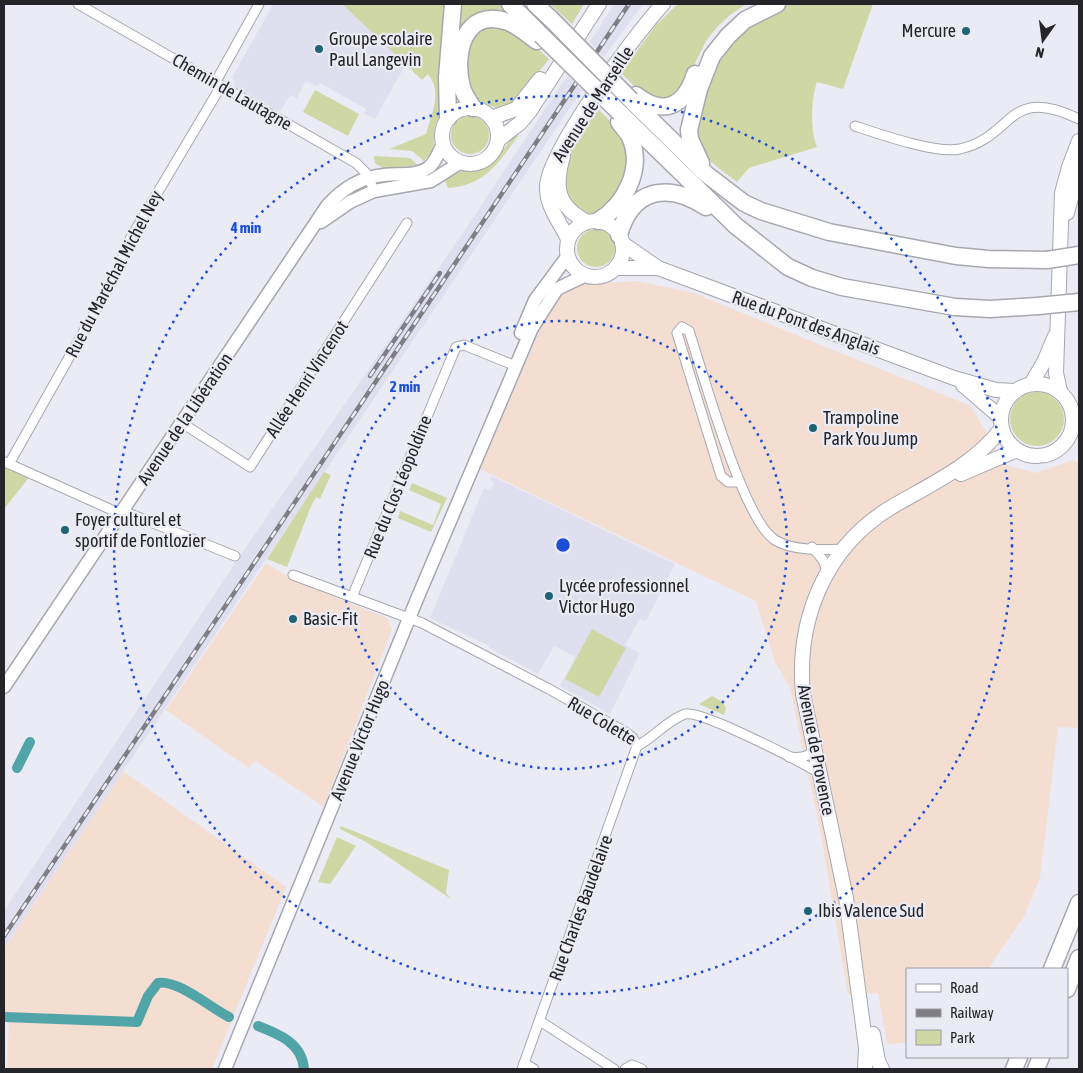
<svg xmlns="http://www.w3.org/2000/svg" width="1083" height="1073" font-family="'Asap Condensed',sans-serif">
	<rect width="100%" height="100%" fill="#ebebf5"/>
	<g fill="#f4ddd1">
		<polygon points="635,281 691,292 971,406 1005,465 1036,473 1073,460 1079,463 1079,728 1058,727 1040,878 1024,916 988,969 907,969 907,1042 893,1044 887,1043 878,993 848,994 821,835 790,687 775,662 756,601 480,469 547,314 558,298 583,284"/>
		<polygon points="266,563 295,581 387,618 392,629 324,807 255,761 249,768 166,710"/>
		<polygon points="123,771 286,887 212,1069 7,1069 9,1019 4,1018 4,949"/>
	</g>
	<g fill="#e0dff0">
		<polygon points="273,4 342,4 406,64 375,119 364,113 366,109 320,83 318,87 306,81 297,98 290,95 280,112 235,87 233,76"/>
		<polygon points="614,4 643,4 604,57 590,42"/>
		<polygon points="567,76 582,90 4,948 4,911 237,560 469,224"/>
		<polygon points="492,476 675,564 646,621 640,619 625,645 640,653 610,714 560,686 575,657 554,646 538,674 489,648 489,646 430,618 484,488 490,490 494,482 490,480"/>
	</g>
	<g fill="#cfd8a4">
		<path d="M342 4H445L440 51 442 108 435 126 433 151 424 161 412 151 389 149 426 134C431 115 443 92 428 74L422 80Z"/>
		<path d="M458 4H500L507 10 504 13C486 13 473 12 461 28L457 26Z"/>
		<polygon points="550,4 584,4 572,24"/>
		<polygon points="678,4 746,4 730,15 717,27 706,41 680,94 665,101 639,91 621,73 656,25"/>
		<path d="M790 4H873L843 89 817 82C811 99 810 131 817 147L749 168 737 182C725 172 705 160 698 146 690 129 714 59 726 44 737 29 772 11 790 4Z"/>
		<path d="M488 25C512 28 531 42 549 59L514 104 499 109C492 106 483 104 477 99 459 86 468 53 472 35Z"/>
		<polygon points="315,90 359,114 348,136 303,112"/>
		<path d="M598 109 621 132 628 144 630 169 619 193 598 214 587 215 570 206C568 198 564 190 563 183 560 156 583 129 598 109Z"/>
		<circle cx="470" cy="135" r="19"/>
		<path d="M516 134 518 136C498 164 485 185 448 188L445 181C450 177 455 173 462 171 471 169 480 172 488 166 501 158 505 143 516 134Z"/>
		<polygon points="374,156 410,158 418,165 384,169 375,163"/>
		<circle cx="596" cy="248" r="19"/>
		<circle cx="1037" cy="419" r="27"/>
		<polygon points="4,462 31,475 4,509"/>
		<polygon points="324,472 331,475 320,499 316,497 312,504 287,567 267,559"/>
		<polygon points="412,483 447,498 431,532 398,518 400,511 433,525 441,504 409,490"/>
		<polygon points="592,629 626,648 599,697 565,679"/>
		<polygon points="712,696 723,702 726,708 724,715 699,704"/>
		<polygon points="341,826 449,870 446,893 451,899 366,842 340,829"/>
		<polygon points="337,837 356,846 330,884 318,882"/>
	</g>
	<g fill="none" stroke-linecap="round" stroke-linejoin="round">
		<g stroke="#51a4a8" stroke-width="10">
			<polyline points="17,768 30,742"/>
			<path d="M4 1017 137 1022 148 996 158 983C177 979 211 1008 229 1017"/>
			<path d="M258 1026C279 1034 302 1043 304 1069"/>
		</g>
		<g stroke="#a7a7b0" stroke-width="11">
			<g id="street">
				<polyline points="78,4 356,163 368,175 374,191"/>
				<polyline points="215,83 259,4"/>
				<path d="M855 126C879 134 936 154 960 149 1016 136 1006 84 1079 119"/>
				<polyline points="182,423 250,467 407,223"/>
				<polyline points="5,462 121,514"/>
				<polyline points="9,464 115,276 130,239 221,86"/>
				<path d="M740 482H728L721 476 677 333 682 327 689 331C703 373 743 520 775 540 792 551 823 550 843 549"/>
				<polyline points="123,511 235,556"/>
				<polyline points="812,547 823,560 827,571"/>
				<polyline points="293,575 422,623 549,689 627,733 633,738 637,746"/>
				<polyline points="352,597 456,347 464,345 511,364"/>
				<path d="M637 746C654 738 667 720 685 714 702 710 801 762 821 774"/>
				<path d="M789 757C799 758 809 758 815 748"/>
				<polyline points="540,1021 614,1069"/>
				<polyline points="524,1063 534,1069"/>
				<polyline points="522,1069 637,746"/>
				<polyline points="625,1069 632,1065 642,1069"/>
			</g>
		</g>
		<g stroke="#a7a7b0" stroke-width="15">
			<g id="secondary">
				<polyline points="321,222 350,202 374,191 431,181 461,162"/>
				<polyline points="521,333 535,300 567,257"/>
				<path d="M4 687 327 206C342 189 361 177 384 175 398 173 417 177 429 167 436 162 439 151 443 144"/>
				<polyline points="225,1069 417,599 532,328 557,289 584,276"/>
			</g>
		</g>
		<g stroke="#a7a7b0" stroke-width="16">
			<g id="primary">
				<circle cx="470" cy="136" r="28"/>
				<polyline points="491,118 516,109 540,79"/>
				<polyline points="498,140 520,123 530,111 599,4"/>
				<path d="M563 156C554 188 557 206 587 222"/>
				<polyline points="1067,213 1079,168"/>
				<circle cx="595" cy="249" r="28"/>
				<path d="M568 239C560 222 546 206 547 186 549 150 636 33 663 4"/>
				<polyline points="622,243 658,268 954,378 996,390 1015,391"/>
				<polyline points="616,268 655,268"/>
				<circle cx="1037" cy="420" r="36"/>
				<polyline points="1031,384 1044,362 1055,336"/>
				<polyline points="963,385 1000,417"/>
				<polyline points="1060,391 1056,373 1062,193 1069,167 1079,141"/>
				<polyline points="961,474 1017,450"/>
				<polyline points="873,1034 878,1061 882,1069"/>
				<path d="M865 1069 866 1048 846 898 803 694C796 620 825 548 890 508 929 485 974 465 1001 429"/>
			</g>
		</g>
		<g stroke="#a7a7b0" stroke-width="19">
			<g id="highway">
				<polyline points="510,4 538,32"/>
				<polyline points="535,4 551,19"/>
				<path d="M636 95C664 117 685 106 695 74"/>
				<polyline points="631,100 706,174 744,203 761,211 829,232 956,256 989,259 1047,260"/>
				<path d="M473 108C469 101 464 95 462 87 453 55 464 6 508 22 519 26 528 35 537 41"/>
				<polyline points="620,113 736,226 788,267 812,278 842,287 955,307 990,309 1038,306"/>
				<polyline points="448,118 447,77 453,4"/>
				<polyline points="701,163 690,139 689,130 699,89 712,56 728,36 745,20 777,4"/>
				<path d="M598 221C625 205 644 168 630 137 628 132 622 127 619 122"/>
				<path d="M619 235C632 188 668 182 706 207"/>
				<polyline points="1052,969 1079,903"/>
				<polyline points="1067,989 1079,958"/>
				<polyline points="1014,1069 1019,1057"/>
				<polyline points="1036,1069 1041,1057"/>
			</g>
		</g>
		<use href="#street" stroke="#fff" stroke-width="9"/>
		<use href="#secondary" stroke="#fff" stroke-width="12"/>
		<use href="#primary" stroke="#fff" stroke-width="14"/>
		<use href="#highway" stroke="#fff" stroke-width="16"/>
		<g stroke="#7e7e84" stroke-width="4.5">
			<g id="rail">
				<polyline points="370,376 440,273"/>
				<polyline points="4,936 629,4"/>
			</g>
		</g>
		<use href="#rail" stroke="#ebebf5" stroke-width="2.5" stroke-dasharray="8" stroke-linecap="butt"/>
		<g stroke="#a7a7b0" stroke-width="19" stroke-linecap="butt">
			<g id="highway-bridge">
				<polyline points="551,19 631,100"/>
				<polyline points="541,35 620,113"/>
				<polyline points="1047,260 1079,255"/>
				<polyline points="1038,306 1079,302"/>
			</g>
		</g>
		<use href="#highway-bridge" stroke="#fff" stroke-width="16"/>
	</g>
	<g fill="none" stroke="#1d4ed8" stroke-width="2.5" stroke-dasharray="2.5 5">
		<circle cx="563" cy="545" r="224"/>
		<circle cx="563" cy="545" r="449"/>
	</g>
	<g fill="#1f6475" stroke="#ebebf5" stroke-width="2">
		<circle cx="966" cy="31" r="5"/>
		<circle cx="319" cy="49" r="5"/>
		<circle cx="813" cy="428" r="5"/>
		<circle cx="65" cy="530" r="5"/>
		<circle cx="549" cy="596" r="5"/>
		<circle cx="293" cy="619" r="5"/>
		<circle cx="808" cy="911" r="5"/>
	</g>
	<g text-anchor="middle" stroke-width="4.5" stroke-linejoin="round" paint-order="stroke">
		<g font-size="18" fill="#252529" stroke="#ebebf5" text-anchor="start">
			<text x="956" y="37" text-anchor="end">Mercure</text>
			<text x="329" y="45">Groupe scolaire<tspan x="329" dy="21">Paul Langevin</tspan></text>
			<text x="823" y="424">Trampoline<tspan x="823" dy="21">Park You Jump</tspan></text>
			<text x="75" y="526">Foyer culturel et<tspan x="75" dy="21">sportif de Fontlozier</tspan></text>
			<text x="559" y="592">Lycée professionnel<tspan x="559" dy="21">Victor Hugo</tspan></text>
			<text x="303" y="625">Basic-Fit</text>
			<text x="818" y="917">Ibis Valence Sud</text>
		</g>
		<g font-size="18" fill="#252529" stroke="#ebebf5">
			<text transform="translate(232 92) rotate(30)" y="6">Chemin de Lautagne</text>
			<text transform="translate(593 104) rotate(-57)" y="6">Avenue de Marseille</text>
			<text transform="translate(114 274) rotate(-62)" y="6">Rue du Maréchal Michel Ney</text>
			<text transform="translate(806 323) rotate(20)" y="6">Rue du Pont des Anglais</text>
			<text transform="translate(307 379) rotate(-57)" y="6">Allée Henri Vincenot</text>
			<text transform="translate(185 419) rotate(-56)" y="6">Avenue de la Libération</text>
			<text transform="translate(398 487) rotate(-68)" y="6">Rue du Clos Léopoldine</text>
			<text transform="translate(602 721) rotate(31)" y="6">Rue Colette</text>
			<text transform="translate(360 740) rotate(-68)" y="6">Avenue Victor Hugo</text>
			<text transform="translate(816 750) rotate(79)" y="6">Avenue de Provence</text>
			<text transform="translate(581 908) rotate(-70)" y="6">Rue Charles Baudelaire</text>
		</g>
	</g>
	<circle cx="563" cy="545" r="8" fill="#1d4ed8" stroke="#ebebf5" stroke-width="2.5"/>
	<g font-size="15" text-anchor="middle" font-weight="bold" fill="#1d4ed8" stroke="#ebebf5" stroke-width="4.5" stroke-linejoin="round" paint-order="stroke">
		<text x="246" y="233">4 min</text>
		<text x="405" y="392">2 min</text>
	</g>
	<rect width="1083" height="1073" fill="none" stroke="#252529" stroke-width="10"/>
	<rect x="906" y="968" width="162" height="90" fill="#ebebf5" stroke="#9c9ca3"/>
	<rect x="916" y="984" width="25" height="8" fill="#ffffff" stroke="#9c9ca3"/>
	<text x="950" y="993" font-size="15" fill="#252529">Road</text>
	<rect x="916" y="1009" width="25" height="8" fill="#7e7e84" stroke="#9c9ca3"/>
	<text x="950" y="1018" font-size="15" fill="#252529">Railway</text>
	<rect x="916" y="1030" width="25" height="15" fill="#cfd8a4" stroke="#9c9ca3"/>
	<text x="950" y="1043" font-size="15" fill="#252529">Park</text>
	<g transform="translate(1043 40) rotate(194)" stroke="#ebebf5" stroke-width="4" paint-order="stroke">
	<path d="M0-4L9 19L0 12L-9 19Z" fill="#252529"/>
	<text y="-8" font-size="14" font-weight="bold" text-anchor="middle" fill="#252529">N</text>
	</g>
</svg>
